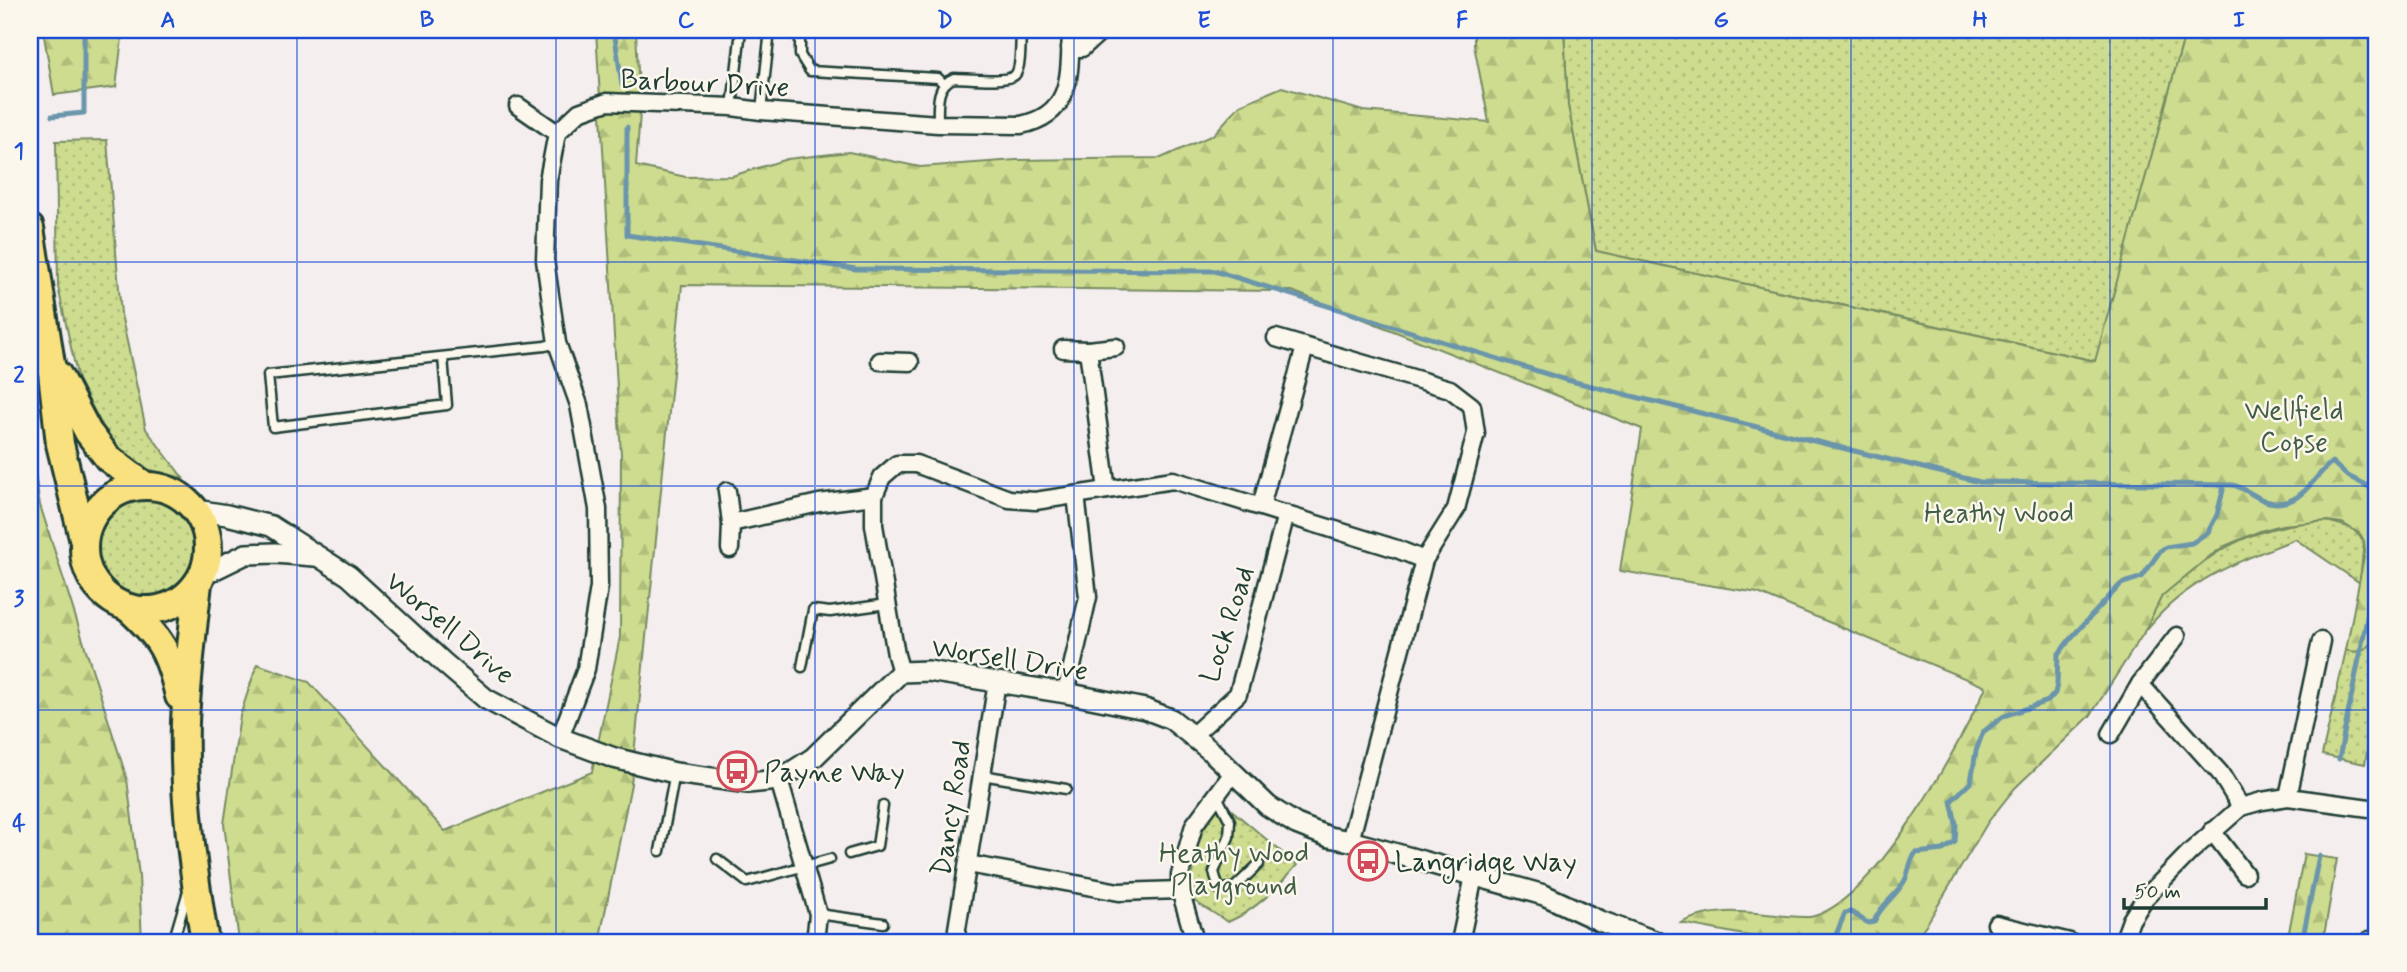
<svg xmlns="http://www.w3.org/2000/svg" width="2407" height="972" font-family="Mynerve,sans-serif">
	<defs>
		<pattern id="grass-dots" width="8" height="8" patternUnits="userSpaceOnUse" patternTransform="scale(1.75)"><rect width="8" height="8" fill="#cedc8f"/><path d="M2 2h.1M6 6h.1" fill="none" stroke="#b0be7c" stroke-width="1.8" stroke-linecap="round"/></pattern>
		<pattern id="forest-firs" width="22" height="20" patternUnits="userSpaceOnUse" patternTransform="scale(1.75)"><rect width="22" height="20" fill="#cedc8f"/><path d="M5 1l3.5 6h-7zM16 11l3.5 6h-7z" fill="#b0be7c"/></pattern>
	</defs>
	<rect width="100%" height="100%" fill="#f5eeef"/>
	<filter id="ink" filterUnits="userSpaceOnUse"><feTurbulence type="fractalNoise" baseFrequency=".0143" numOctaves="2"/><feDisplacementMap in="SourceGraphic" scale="14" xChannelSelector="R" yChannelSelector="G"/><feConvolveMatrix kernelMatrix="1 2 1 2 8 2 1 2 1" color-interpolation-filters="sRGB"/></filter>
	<g filter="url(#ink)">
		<g fill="url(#grass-dots)" stroke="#768c62" stroke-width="2">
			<polygon points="1564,30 2186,30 2096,361 1596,251 1568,106"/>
			<polygon points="107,140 121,314 146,429 183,478 143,468 111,443 78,380 58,287 56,141"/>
			<circle cx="147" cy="549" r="49"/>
			<path d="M2327 521 2352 528 2364 541 2360 583 2295 539C2234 564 2185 579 2143 634 2149 622 2154 605 2163 595 2169 587 2180 580 2188 574 2229 539 2273 523 2327 521Z"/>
			<path d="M2377 636V696L2365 764 2322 755 2346 650C2361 655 2368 648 2377 636Z"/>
			<path d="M1217 803 1228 807 1297 865C1277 888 1256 910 1228 922L1194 901C1189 856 1196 842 1217 803Z"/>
		</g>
		<g fill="url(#forest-firs)" stroke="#768c62" stroke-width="2">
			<polygon points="43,30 123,30 116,87 54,95"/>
			<path d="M596 30H636L640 113 636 166 686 177 732 176 787 159 849 152 920 167 1016 160 1161 158 1213 135 1240 105 1282 87 1363 111 1489 122 1474 45V30H1564L1568 106 1596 251 2095 361 2186 30H2369L2368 34 2377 57V636C2368 648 2361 655 2346 650L2365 551 2364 541 2360 534 2342 523 2327 521 2282 525 2260 531 2225 546 2210 556 2162 596 2143 634 2090 716 2015 788 1988 822 1928 922 1913 942H1781L1681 923C1722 902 1766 917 1810 917 1873 905 1960 744 1986 687L1758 593 1620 571 1642 429 1292 291 682 285 631 784 599 942H239L224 824 240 716 257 664 309 682 445 831 592 772 620 637 621 455Z"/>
			<polygon points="30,442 40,505 127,779 139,876 142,942 30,942"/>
			<polygon points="2304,854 2337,859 2323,942 2287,942"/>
		</g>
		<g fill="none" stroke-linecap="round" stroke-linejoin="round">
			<g stroke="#6b95ab" stroke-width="5">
				<polyline points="614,30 622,85"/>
				<polyline points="52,116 84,113 84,30"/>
				<path d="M627 127V235L856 269 1215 271 1563 379 1980 482 2233 485C2246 488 2256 499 2269 502 2302 509 2313 476 2332 462L2346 475 2377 491"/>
				<polyline points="2339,759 2377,568"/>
				<path d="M1833 942 1845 913 1851 912 1868 923 1874 922C1880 905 1897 896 1905 880 1910 871 1909 860 1916 853L1943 850 1955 842 1956 824 1951 801 1971 782 1976 751 1983 732 2004 716 2048 701 2055 693 2057 684 2058 655 2070 639 2121 584 2142 577 2160 551 2166 547 2192 543 2208 532 2217 515 2224 486"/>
				<polyline points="2302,942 2319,856"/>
			</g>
			<g stroke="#1f3d34" stroke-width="13">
				<g id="service">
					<polyline points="800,30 800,55 810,71 938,78 944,84"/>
					<polyline points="732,107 741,30"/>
					<polyline points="761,111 770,30"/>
					<path d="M938 124C938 107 935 85 954 78 967 78 1007 83 1015 75 1022 68 1020 39 1021 30"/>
					<polyline points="443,357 447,405 273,427 268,375 545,346 557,343"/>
					<polyline points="802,667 813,610 830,612 887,604"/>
					<polyline points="982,775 1066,789"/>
					<polyline points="1216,794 1230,821 1229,837 1214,872 1219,889 1234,888 1259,864"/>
					<polyline points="660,851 675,773"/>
					<polyline points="849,854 877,846 883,806"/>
					<polyline points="717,859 747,882 830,859"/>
					<polyline points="818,914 883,923"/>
					<polyline points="173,942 188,891"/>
				</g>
			</g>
			<g stroke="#1f3d34" stroke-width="21">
				<g id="minor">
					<polyline points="1070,48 1082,48 1102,30"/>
					<polyline points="518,106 557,133"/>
					<polyline points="1276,338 1450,389 1472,406 1476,433 1456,509 1424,560 1350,841"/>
					<polyline points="1063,349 1088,350 1116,347"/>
					<polyline points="1088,350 1107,490"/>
					<polyline points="880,361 910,362"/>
					<polyline points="727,491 731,523 730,549"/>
					<polyline points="1261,506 1305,347"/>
					<polyline points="731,523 819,503 874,496"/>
					<polyline points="901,672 896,655 874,525 874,496 882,477 897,464 916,464 1009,499 1035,501 1173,480 1397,549 1424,560"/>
					<polyline points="2140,684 2220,773 2241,807"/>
					<polyline points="1066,693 1088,597 1076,495"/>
					<polyline points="2111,734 2140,684 2177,636"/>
					<polyline points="1192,736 1238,694 1286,514"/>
					<path d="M560 738 586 669 599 587 598 509 579 405 557 343 545 260 548 180 557 133 579 112 607 102 732 107 761 111 938 124 1021 125C1074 114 1069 73 1071 30"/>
					<polyline points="779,780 818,914 815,942"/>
					<polyline points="2288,797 2321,641"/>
					<polyline points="2212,831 2245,874"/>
					<polyline points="968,864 1119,892 1180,890"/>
					<polyline points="1996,924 2070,942"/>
					<polyline points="957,942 957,929 997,682"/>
					<polyline points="1192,942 1193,934 1180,890 1180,875 1194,825 1233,773"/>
					<polyline points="1460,942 1474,876"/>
					<polyline points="2123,942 2131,920 2145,898 2190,852 2241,807 2262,801 2288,797 2377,809"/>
					<polyline points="2368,942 2369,940"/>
				</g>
			</g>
			<g stroke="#1f3d34" stroke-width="24">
				<g id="tertiary">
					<polyline points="196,510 227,515 271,526 349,576 444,663 486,699 560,738 614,758 675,773 748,783 779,780 813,758 901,672 928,671 1066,693 1145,709 1171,719 1212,752 1268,806 1296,824 1329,837 1350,841 1544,895 1600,921 1657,942"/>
					<polyline points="203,575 246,554 275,553 314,556"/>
				</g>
			</g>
			<g stroke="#1f3d34" stroke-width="32">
				<g id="trunk">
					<polyline points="30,228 51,364 60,444 84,542"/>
					<polyline points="58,375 88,432 108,458 144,485"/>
					<circle cx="146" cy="548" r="62"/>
					<path d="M198 583C193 629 187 676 185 722 183 796 193 870 205 942"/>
					<path d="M128 608C161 638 169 652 179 696"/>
				</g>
			</g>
			<use href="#service" stroke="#fbf7ec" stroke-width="8"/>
			<use href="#minor" stroke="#fbf7ec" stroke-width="16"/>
			<use href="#tertiary" stroke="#fbf7ec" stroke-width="19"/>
			<use href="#trunk" stroke="#fae180" stroke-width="26"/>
		</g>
	</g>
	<path fill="none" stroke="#1d4ed8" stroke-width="2" stroke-opacity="0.55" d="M297 30V942M556 30V942M815 30V942M1074 30V942M1333 30V942M1592 30V942M1851 30V942M2110 30V942M30 262H2377M30 486H2377M30 710H2377"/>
	<defs>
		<g id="bus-ring" transform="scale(2.0125)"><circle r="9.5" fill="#fbf7ec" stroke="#d1495b" stroke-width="1.5"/><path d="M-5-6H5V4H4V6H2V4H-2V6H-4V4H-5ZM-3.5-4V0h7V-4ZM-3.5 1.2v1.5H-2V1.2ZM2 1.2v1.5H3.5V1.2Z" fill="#d1495b"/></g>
	</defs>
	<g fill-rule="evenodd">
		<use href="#bus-ring" x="737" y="771"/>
		<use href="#bus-ring" x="1368" y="861"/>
	</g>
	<g text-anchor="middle" stroke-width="5" stroke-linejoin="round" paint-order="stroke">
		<g font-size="28" fill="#1f3d34" stroke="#fbf7ec">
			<text transform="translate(705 82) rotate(3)" y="10">Barbour Drive</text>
			<text transform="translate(1226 624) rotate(-72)" y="10">Lock Road</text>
			<text transform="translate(451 627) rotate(40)" y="10">Worsell Drive</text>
			<text transform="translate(1010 658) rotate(9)" y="10">Worsell Drive</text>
			<text transform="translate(950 808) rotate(-81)" y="10">Dancy Road</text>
		</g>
		<g font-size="28" fill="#425d46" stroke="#fbf7ec">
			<text x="2294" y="419">Wellfield<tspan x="2294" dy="32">Copse</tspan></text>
			<text x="1999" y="522">Heathy Wood</text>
			<text x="1234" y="862">Heathy Wood<tspan x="1234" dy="32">Playground</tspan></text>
		</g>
		<g font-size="28" fill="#1f3d34" stroke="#fbf7ec" text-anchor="start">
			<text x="764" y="781">Payne Way</text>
			<text x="1395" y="871">Langridge Way</text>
		</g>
	</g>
	<rect width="2407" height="972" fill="none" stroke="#fbf7ec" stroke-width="77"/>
	<path d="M2124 898v10h142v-10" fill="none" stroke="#1f3d34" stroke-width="3.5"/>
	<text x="2134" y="898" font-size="21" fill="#1f3d34" stroke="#fbf7ec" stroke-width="5" paint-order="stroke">50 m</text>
	<rect x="38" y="38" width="2330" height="896" fill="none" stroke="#1d4ed8" stroke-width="2.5"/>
	<g font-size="23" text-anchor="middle" font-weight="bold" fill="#1d4ed8">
		<text x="168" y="27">A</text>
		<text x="427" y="27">B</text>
		<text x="686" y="27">C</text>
		<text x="945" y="27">D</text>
		<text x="1204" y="27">E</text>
		<text x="1462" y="27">F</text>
		<text x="1721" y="27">G</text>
		<text x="1980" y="27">H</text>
		<text x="2239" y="27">I</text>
		<text x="19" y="158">1</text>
		<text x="19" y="382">2</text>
		<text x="19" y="606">3</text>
		<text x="19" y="830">4</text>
	</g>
</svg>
